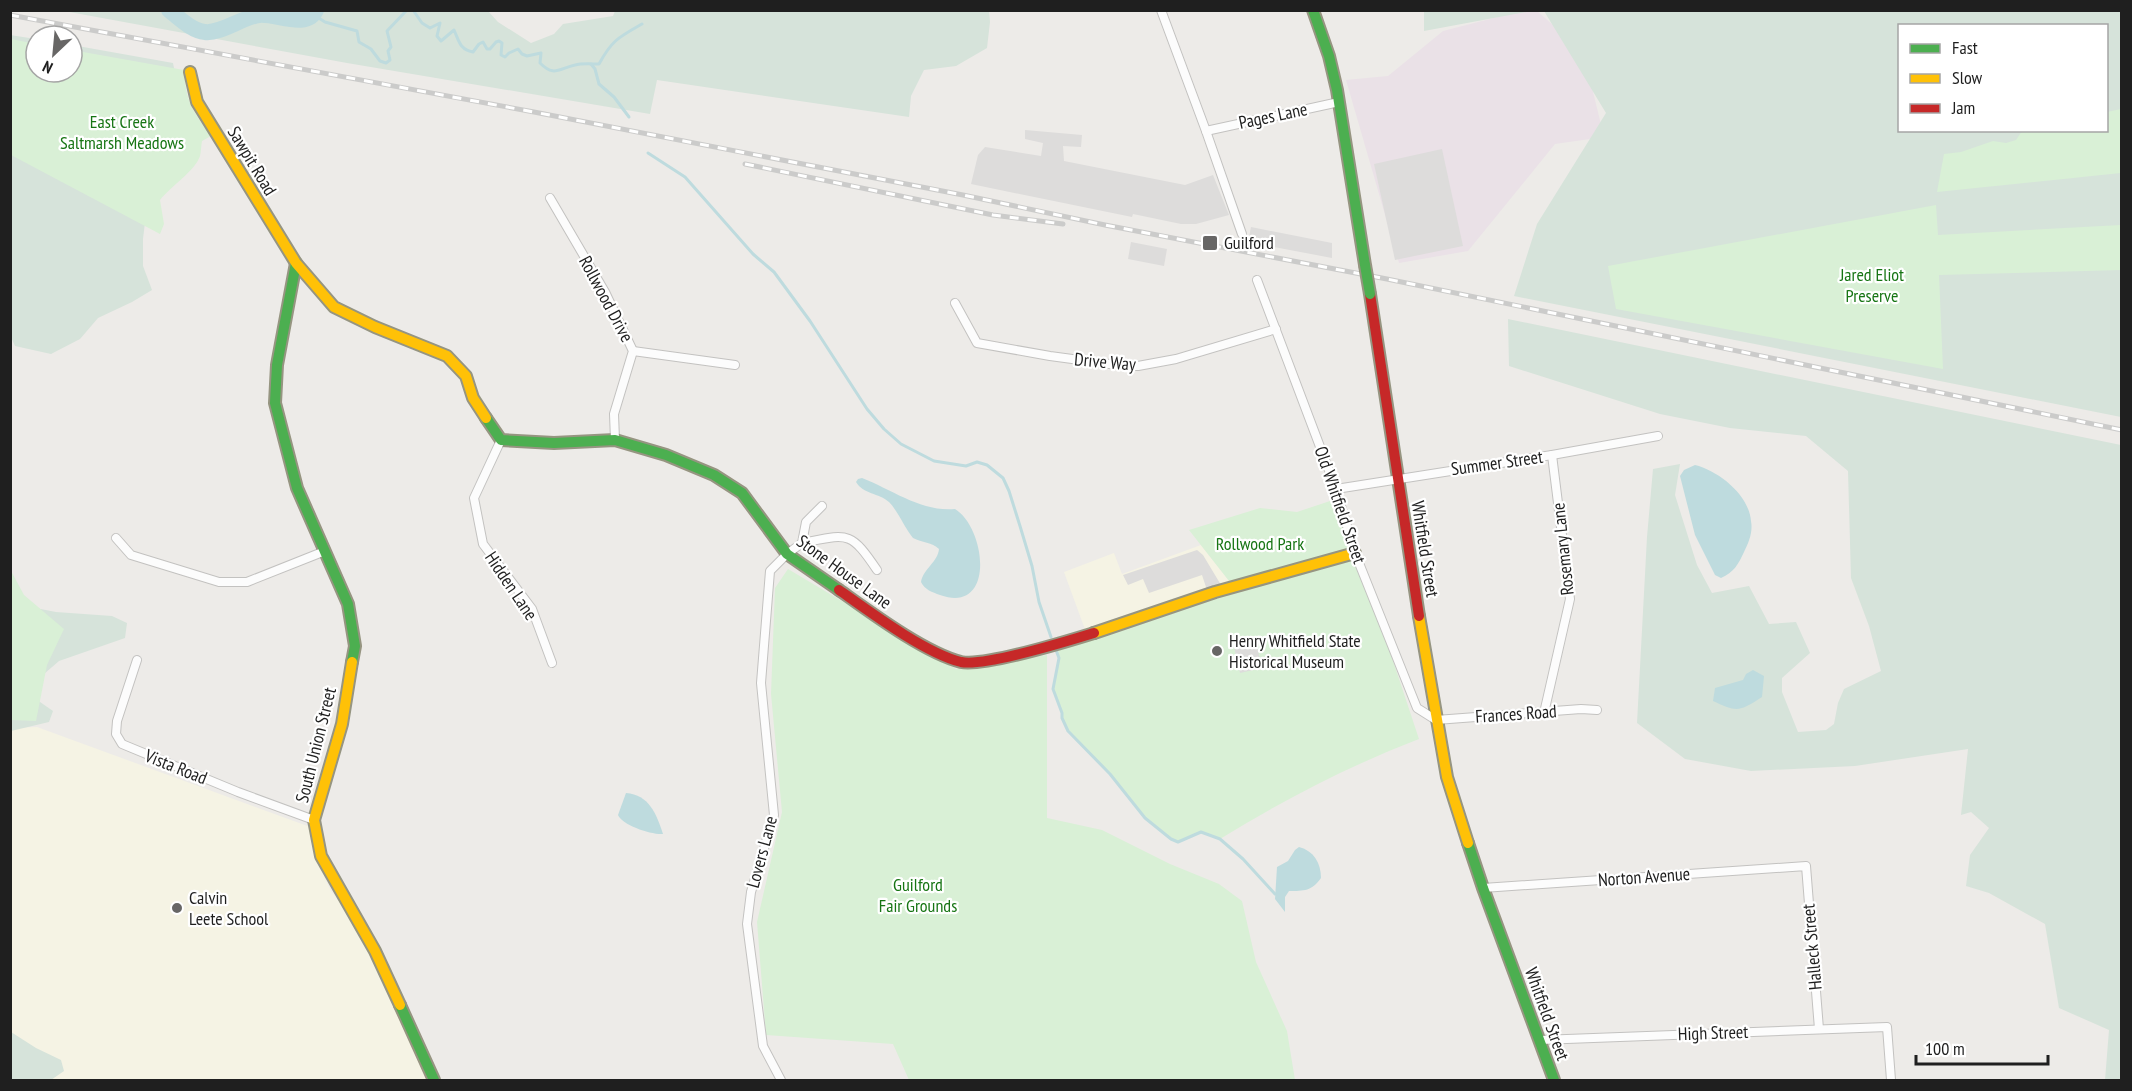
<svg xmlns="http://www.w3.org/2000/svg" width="2132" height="1091" font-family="'PT Sans Narrow',sans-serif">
	<rect width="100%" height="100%" fill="#edebe8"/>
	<polygon fill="#eae1e7" points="1521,11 1537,11 1553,25 1587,67 1604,137 1555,144 1468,251 1399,263 1346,80 1388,76 1443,31"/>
	<g fill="#f5f3e4">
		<polygon points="1201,545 1234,587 1087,635 1064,572 1114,553 1122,574"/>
		<polygon points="37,727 313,828 314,843 320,868 331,891 357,925 430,1080 52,1080 41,1078 10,1060 10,728"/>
	</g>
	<g fill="#d6e3da" fill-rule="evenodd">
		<polygon points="1424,10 1532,10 1532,11 1424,31"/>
		<polygon points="615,11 989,10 990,22 987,48 956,66 924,70 911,96 909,117 657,80 650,114 347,63 64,11 488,11 498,22 531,43 554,34 563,24 613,16"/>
		<path d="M1544 11H2121V417L1514 296 1537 224 1606 113ZM1900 26H2106V130H1900Z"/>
		<polygon points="10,35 36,39 36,72 72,72 72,45 173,63 189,144 147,206 143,239 143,266 152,290 132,302 98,318 80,339 51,354 15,346 11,337"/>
		<polygon points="1508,319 2121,445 2121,1080 2105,1080 2109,1030 2059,1008 2045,924 1989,893 1966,886 1970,855 1989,828 1971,812 1961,815 1968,749 1855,766 1751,771 1685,759 1637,723 1647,537 1653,469 1680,464 1675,495 1697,565 1712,593 1749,586 1769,624 1796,622 1810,653 1782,678 1782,692 1798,732 1826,730 1834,724 1838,703 1844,689 1881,671 1869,626 1851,578 1848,471 1806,436 1730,428 1660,414 1509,366"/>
		<polygon points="10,592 25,606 56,612 112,616 127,623 125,638 59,661 30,686 40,702 53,711 49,722 11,731"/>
		<polygon points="11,1032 36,1048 61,1060 64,1071 51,1080 11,1080"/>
	</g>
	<g fill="#d9f0d6">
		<path d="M11 39 36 44V72H72V50L184 70C186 103 193 111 211 136L202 141C201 146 201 152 200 156 195 171 170 187 160 200L164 224 160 234 11 155Z"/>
		<polygon points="2121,109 2121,173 1937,192 1944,154 1961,152 1993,141 2006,143 2016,140 2022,131 2106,130 2107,112"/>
		<polygon points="1936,205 1938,235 2121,225 2121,270 1939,275 1943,369 1616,309 1608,266"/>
		<path d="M1339 498 1419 739C1349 766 1283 800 1220 839 1201 832 1196 831 1178 842L1171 839 1145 818 1110 774 1068 731 1062 718V713L1053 689 1059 658 1054 644 1233 586 1189 530 1260 508 1297 512Z"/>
		<polygon points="10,569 24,595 64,629 47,665 36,721 11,720"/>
		<polygon points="788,569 956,669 1047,655 1047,818 1102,830 1170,864 1219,884 1242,901 1256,962 1287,1031 1295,1080 909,1080 893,1044 766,1035 757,922 782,812 771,694 775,588"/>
	</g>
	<g fill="#dddcdb">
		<polygon points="1025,130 1082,135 1081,147 1063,146 1064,161 1185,185 1213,175 1229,215 1196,224 1181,224 1133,214 1132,217 971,184 978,155 985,147 1041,156 1043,143 1025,139"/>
		<polygon points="1442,149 1463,246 1395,260 1374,164"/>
		<polygon points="1251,227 1332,243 1332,258 1248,242"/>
		<polygon points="1131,242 1167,249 1164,266 1128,259"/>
		<polygon points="1197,550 1203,555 1221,585 1207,590 1202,575 1149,593 1143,579 1128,585 1123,575"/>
		<polygon points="1256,642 1262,668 1240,673 1234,647"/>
	</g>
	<g fill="#bedbde">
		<path d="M1695 465C1719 471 1749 495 1751 521 1753 532 1749 542 1744 552 1738 565 1734 572 1721 578L1715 575 1695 535 1680 476 1684 470Z"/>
		<path d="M862 478C893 490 921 512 955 509 987 529 995 615 940 595 932 592 925 590 921 582 923 569 938 562 939 549 932 542 922 543 913 538 905 528 897 510 889 502 879 493 863 494 856 482L858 479Z"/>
		<path d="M1753 670 1764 676 1762 697C1740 711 1738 713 1713 701L1715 688 1743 680 1746 674Z"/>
		<path d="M626 793C649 795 656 813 663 834 651 835 622 825 618 815Z"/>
		<path d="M1299 847C1314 851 1321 863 1321 878 1312 891 1304 891 1289 891L1285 897V912L1275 899 1277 867 1288 861 1295 850Z"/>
	</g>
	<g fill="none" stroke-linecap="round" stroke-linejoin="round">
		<g stroke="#bedbde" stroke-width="3">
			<path d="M413 10 422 23 430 28 440 23 437 36 441 41 454 30C459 41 460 50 473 52L479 44 483 42 487 49H490L496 42 499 41 502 43 501 55 505 57 509 53 518 49 522 54 527 56 541 53 540 63C554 77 558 69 575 65 582 63 591 64 599 64 612 40 619 37 642 24"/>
			<polyline points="314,15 325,22 357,31 359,42 371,49 380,61 386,63 390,60 388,51 391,47 387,31 407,10"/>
			<polyline points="591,64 595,69 599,84 614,97 629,117"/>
			<polyline points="648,153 685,177 753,254 774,272 810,321 867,409 884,429 901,444 934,461 966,466 977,462 987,465 1003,478 1009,491 1020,526 1032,566 1039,602 1051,637"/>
			<polyline points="1056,650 1059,658 1053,689 1062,713 1062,718 1068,731 1110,774 1145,818 1171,839 1178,842 1201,832 1220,839 1243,859 1275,894"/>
		</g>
		<path stroke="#bedbde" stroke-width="16" d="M169 10C179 18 192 31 205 32 220 34 243 17 259 15 276 13 307 30 316 10"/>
		<g stroke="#c3c2c0" stroke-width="10">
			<g id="street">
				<polyline points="1161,10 1206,131 1242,234"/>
				<polyline points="1206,131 1339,102"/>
				<polyline points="550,198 605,292 633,351 614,414 615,440"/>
				<polyline points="1257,280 1336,489 1355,553 1417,708 1436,720 1581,709 1597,710"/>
				<polyline points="955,303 977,343 1050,356 1124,366 1138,366 1176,359 1276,329"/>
				<polyline points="633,351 735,365"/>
				<polyline points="501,440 474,498 483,544 532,609 552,663"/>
				<polyline points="1336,489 1552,455 1658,436"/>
				<polyline points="116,538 131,555 219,582 247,582 325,551"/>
				<path d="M802 543C848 534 850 530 877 570"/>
				<polyline points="137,660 117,721 116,734 122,744 238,792 314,820"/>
				<polyline points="1544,713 1570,599 1552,455"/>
				<polyline points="1483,888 1806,866 1819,1029"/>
				<polyline points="1540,1040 1887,1027 1891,1080"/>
				<polyline points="781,1080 763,1046 747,924 751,892 774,815 761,683 770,571 787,554 802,543 806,522 822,506"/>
			</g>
		</g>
		<g stroke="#969581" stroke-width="14">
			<g id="fast">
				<polyline points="1313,10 1329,56 1337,90 1365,265"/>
				<polyline points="296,263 277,365 275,403 297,488 348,604 355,646 352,662"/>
				<polyline points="486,418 501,440 554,443 615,440 666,455 714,475 742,493 787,554 839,590"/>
				<polyline points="1468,843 1483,888 1554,1080"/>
				<polyline points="400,1005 434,1080"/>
			</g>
		</g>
		<g stroke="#969581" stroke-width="14">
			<g id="slow">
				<polyline points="190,72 197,102 296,263 334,307 375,327 447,356 466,376 473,398 486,418"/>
				<polyline points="1419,616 1447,777 1468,843"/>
				<polyline points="1094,633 1215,592 1355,553"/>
				<polyline points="352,662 342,724 314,820 321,856 375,951 400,1005"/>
			</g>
		</g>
		<g stroke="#969581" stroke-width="14">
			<g id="jam">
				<polyline points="1370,294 1419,616"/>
				<path d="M839 590C870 612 925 653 961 662 985 667 1068 641 1094 633"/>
			</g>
		</g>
		<use href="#street" stroke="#fcfcfc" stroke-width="8"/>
		<use href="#fast" stroke="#4caf50" stroke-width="10"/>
		<use href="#slow" stroke="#ffc107" stroke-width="10"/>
		<use href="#jam" stroke="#c62828" stroke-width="10"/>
		<g stroke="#cbcbca" stroke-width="5">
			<g id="rail">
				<polyline points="10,15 534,112 963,195 1105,225 1387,279 2122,430"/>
				<polyline points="745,164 993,215 1063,224"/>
			</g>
		</g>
		<use href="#rail" stroke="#fff" stroke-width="3" stroke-dasharray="9" stroke-linecap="butt"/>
		<g stroke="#969581" stroke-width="14" stroke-linecap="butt">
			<polyline id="fast-bridge" points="1365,265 1370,294"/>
		</g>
		<use href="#fast-bridge" stroke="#4caf50" stroke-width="10"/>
	</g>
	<g fill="#676665" stroke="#fff" stroke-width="2">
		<rect x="1202" y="235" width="16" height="16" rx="3"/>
		<circle cx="1217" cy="651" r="6"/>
		<circle cx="177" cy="908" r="6"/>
	</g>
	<g text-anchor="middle" stroke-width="4.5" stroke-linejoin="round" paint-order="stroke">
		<g font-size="18" fill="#1f1f1f" stroke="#fff">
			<text transform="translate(1273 116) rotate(-12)" y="6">Pages Lane</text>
			<text transform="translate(252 161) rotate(59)" y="6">Sawpit Road</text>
			<text transform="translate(606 299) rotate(62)" y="6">Rollwood Drive</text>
			<text transform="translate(1105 362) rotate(5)" y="6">Drive Way</text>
			<text transform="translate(1497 463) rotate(-8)" y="6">Summer Street</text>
			<text transform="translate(1340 505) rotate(71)" y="6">Old Whitfield Street</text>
			<text transform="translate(1425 549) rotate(81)" y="6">Whitfield Street</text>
			<text transform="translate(1563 549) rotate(-96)" y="6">Rosemary Lane</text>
			<text transform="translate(844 572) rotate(36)" y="6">Stone House Lane</text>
			<text transform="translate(511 586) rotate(56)" y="6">Hidden Lane</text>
			<text transform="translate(1516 714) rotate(-4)" y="6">Frances Road</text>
			<text transform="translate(316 745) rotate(-76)" y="6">South Union Street</text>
			<text transform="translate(176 767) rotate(22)" y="6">Vista Road</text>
			<text transform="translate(762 852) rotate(-75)" y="6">Lovers Lane</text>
			<text transform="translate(1644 877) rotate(-4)" y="6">Norton Avenue</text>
			<text transform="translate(1812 947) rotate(-95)" y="6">Halleck Street</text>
			<text transform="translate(1547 1014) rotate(70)" y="6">Whitfield Street</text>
			<text transform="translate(1713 1033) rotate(-2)" y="6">High Street</text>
		</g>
		<g font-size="18" fill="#177514" stroke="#fff">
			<text x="122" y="128">East Creek<tspan x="122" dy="21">Saltmarsh Meadows</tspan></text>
			<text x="1872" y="281">Jared Eliot<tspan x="1872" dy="21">Preserve</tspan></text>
			<text x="1260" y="550">Rollwood Park</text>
			<text x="918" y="891">Guilford<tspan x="918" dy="21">Fair Grounds</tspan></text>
		</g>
		<g font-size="18" fill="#1f1f1f" stroke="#fff" text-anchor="start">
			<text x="1224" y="249">Guilford</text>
			<text x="1229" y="647">Henry Whitfield State<tspan x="1229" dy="21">Historical Museum</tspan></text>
			<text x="189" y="904">Calvin<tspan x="189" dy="21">Leete School</tspan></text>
		</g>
	</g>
	<rect width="2132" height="1091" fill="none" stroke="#1f1f1f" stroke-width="24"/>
	<rect x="1898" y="24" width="210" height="108" fill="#ffffff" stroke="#a5a5a5" stroke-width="1.5"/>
	<rect x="1910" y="44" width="30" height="9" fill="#4caf50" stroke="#a5a5a5" stroke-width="1.5"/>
	<text x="1952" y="54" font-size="18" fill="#1f1f1f">Fast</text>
	<rect x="1910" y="74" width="30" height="9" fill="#ffc107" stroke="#a5a5a5" stroke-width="1.5"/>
	<text x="1952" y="84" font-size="18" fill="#1f1f1f">Slow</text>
	<rect x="1910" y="104" width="30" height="9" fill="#c62828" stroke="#a5a5a5" stroke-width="1.5"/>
	<text x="1952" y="114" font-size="18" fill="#1f1f1f">Jam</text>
	<g transform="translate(54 54) rotate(206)"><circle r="28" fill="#ffffff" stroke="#a5a5a5" stroke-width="1.5"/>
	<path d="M0-4.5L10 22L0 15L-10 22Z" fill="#676665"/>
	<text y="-9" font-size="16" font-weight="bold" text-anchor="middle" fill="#1f1f1f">N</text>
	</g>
	<path d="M1916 1055v9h132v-9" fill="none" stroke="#1f1f1f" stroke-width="3"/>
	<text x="1925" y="1055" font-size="18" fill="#1f1f1f" stroke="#ffffff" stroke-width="4.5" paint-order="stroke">100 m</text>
</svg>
